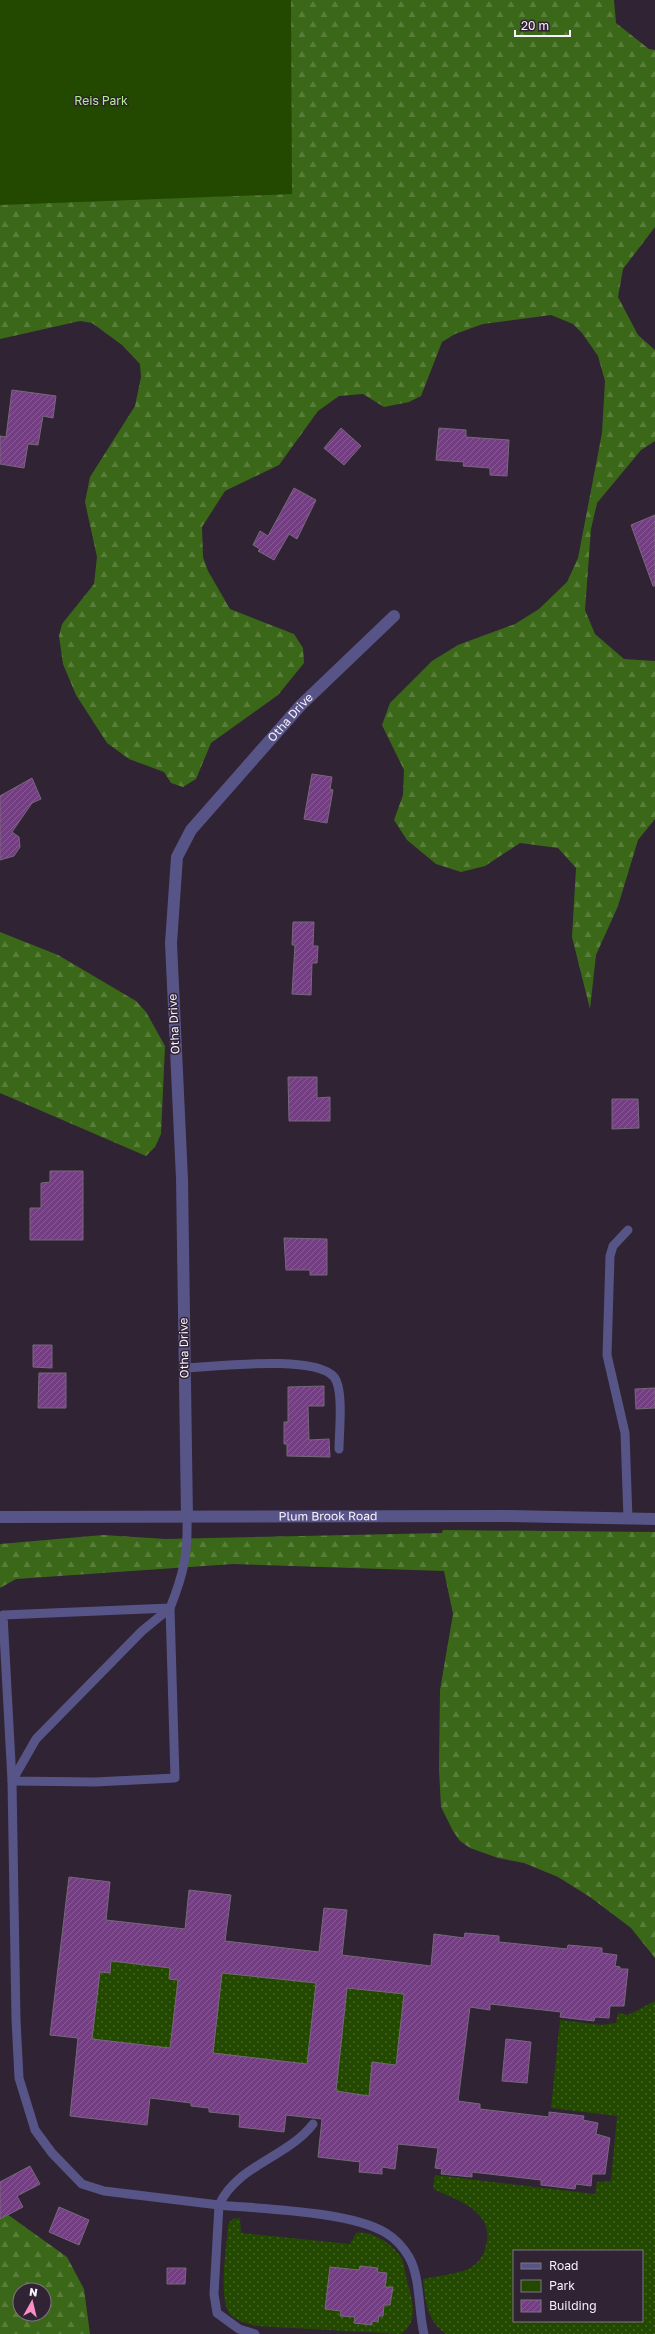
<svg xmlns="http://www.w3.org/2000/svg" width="655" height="2334" font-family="'Golos Text',sans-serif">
	<defs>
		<pattern id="grass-dots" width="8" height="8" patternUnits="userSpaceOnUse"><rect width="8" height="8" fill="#234900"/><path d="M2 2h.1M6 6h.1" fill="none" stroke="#446426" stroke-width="1.8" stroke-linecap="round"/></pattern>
		<pattern id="forest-firs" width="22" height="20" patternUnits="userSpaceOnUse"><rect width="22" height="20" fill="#3b6818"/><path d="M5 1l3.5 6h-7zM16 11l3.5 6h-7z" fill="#587e3a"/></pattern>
		<pattern id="building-hatch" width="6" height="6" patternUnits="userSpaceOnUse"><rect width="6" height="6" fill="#743f82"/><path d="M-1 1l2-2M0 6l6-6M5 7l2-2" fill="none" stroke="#895b95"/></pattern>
	</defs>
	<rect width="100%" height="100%" fill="#302333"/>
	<g fill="url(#grass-dots)" fill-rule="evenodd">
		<polygon points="223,1955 243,1975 316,1983 304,2090 210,2080"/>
		<polygon points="111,1961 170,1968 169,1979 178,1980 167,2075 153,2073 156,2046 92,2039 100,1972 110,1973"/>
		<polygon points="347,1988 430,1997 402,2014 395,2072 394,2065 372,2062 368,2102 362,2095 336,2091"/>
		<path d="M655 2001V2334H446C427 2321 425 2301 423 2279 436 2276 458 2274 468 2269 478 2264 484 2256 486 2245 495 2211 457 2200 433 2189L435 2175 595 2194 597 2182 611 2181 617 2116 551 2108 560 2020 601 2025 616 2023 618 2013 628 2015ZM514 2251H642V2321H514Z"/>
		<path d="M240 2218 241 2233 350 2244 356 2233C371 2230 392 2244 400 2256 404 2261 405 2271 406 2277 411 2296 421 2320 401 2334L256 2326C247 2323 235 2321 229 2313 218 2294 227 2247 228 2225L232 2219Z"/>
	</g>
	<g fill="url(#forest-firs)" fill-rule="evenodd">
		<polygon points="263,0 614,0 616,23 649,49 655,50 655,227 623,269 618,297 638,335 655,350 655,441 641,450 597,503 591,529 585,610 595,634 624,659 655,661 655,819 638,840 618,906 596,955 590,1009 572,937 576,868 558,848 520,843 485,866 461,872 436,864 407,840 394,820 403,795 404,770 382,725 390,703 432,661 458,645 515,624 539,609 567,582 578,558 602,433 605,381 598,356 582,333 573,324 551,315 483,324 455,334 442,342 421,396 409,402 384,407 363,394 339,396 318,411 279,465 225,491 202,527 203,557 208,571 230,609 294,634 303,648 304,663 278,695 211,743 196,779 183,787 171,783 164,772 129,759 107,743 76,695 63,664 59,636 62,624 94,584 97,557 85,502 90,477 135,406 141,377 140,364 122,345 92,323 80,321 0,339 0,134"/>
		<polygon points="0,932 58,955 136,1001 146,1012 165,1046 161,1134 155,1147 146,1156 0,1093"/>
		<polygon points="443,1530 655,1532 655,1958 631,1928 590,1897 558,1877 524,1863 498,1858 470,1848 460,1841 453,1831 441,1807 439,1769 440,1690 453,1614 444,1571 233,1564 16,1579 0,1588 0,1544 103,1535 166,1539 442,1533"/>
		<path d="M0 2209 67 2257 84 2289 90 2334H0ZM20 2290H44V2314H20Z"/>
	</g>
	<polygon fill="#234900" points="0,0 291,0 292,194 0,205"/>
	<g fill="url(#building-hatch)" stroke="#77687b" fill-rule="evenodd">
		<polygon points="12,390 56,396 53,418 43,416 38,445 28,444 24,468 0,464 0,436 6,437"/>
		<polygon points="341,428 361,446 344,465 324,448"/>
		<polygon points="439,428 466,430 466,437 509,440 507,476 490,475 490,468 463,466 464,462 436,460"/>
		<polygon points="294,488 316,500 297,539 289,534 274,560 258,551 260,549 253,545 260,531 268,536"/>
		<polygon points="655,515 655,586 653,586 631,525"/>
		<polygon points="312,774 332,777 330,789 333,790 327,823 304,819"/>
		<polygon points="32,778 41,799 32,803 12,832 19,837 20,847 14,856 0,860 0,796"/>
		<polygon points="293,922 314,922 313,946 318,946 317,963 312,963 311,995 292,994 295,945 292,945"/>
		<polygon points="288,1077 317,1077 317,1098 330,1097 330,1121 289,1121"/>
		<polygon points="612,1099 638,1099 639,1128 612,1129"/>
		<polygon points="50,1171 83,1171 83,1240 30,1240 30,1208 41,1208 41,1183 50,1182"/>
		<polygon points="284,1238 327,1239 327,1275 310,1275 310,1270 286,1270"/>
		<polygon points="33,1345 52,1345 52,1368 33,1367"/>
		<polygon points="39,1373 66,1373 66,1408 38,1408"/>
		<polygon points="324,1386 324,1406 308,1406 309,1440 329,1439 330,1457 287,1456 287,1444 284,1444 284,1422 288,1422 288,1387"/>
		<polygon points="655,1388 655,1408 636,1409 635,1389"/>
		<path d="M69 1877 110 1882 106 1920 185 1929 189 1890 231 1895 225 1941 319 1952 324 1908 347 1910 342 1955 431 1966 434 1934 464 1938 465 1933 499 1936V1942L529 1945 567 1949 568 1945 602 1948V1953L617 1955 615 1966 620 1967V1969H628L624 2006H610L609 2018 595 2017 594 2021 560 2017 561 2012 490 2004V2010L470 2007 458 2101 480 2104V2109L549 2117V2112L584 2116 583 2120 598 2123 596 2134 610 2138 605 2174H592L591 2186 576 2184 575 2189 541 2185V2180L472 2172V2177L441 2174 442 2169 435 2168 438 2148 398 2144 395 2169 382 2167V2174L359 2172 360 2162 318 2157 322 2119 286 2115 284 2132 239 2127 240 2115 209 2112V2108L191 2106V2103L150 2098 147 2125 70 2116 78 2038 50 2035ZM111 1961 170 1968 169 1979 178 1980 170 2048 92 2039 100 1972 110 1973ZM222 1973 316 1983 307 2064 213 2053ZM347 1988 404 1994 396 2065 372 2062 369 2096 336 2091Z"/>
		<polygon points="506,2039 531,2042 527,2083 502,2081"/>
		<polygon points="30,2166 40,2184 17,2196 23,2207 0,2219 0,2182"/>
		<polygon points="59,2207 89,2220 79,2245 49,2232"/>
		<polygon points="360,2266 378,2268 377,2272 387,2273 385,2287 393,2287 390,2305 384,2305 383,2316 379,2316 378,2322 372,2321 372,2325 354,2323 355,2317 340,2316 341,2311 325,2309 330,2267 359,2270"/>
		<polygon points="167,2268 186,2268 185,2284 167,2284"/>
	</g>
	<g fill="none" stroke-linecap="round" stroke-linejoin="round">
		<g stroke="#575487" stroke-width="9">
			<polyline points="628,1230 613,1246 610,1256 607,1355 625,1433 628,1519"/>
			<path d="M185 1368C215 1367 314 1354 334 1377 344 1389 339 1433 339 1449"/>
			<path d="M187 1517C188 1554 184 1573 170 1608L3 1615 12 1781 16 2020 19 2078 35 2130 52 2153 82 2184 104 2191 219 2205 214 2294 217 2313 239 2329 255 2334"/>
			<polygon points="170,1608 175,1778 95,1782 12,1781 36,1739 142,1631"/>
			<path d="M313 2124C287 2158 237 2165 219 2205 262 2209 350 2211 386 2233 396 2239 403 2247 409 2257 421 2279 418 2310 424 2334"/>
		</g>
		<g stroke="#575487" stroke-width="12">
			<path id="s1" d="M0 1517 509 1516 655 1519"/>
			<path id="s2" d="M187 1517 182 1179 171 943 177 857 191 830 301 705 394 616"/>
		</g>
	</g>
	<g text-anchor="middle" stroke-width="3" stroke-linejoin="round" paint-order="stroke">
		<g font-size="12" fill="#aeef87" stroke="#302333">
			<text x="101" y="105">Reis Park</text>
		</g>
		<g font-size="12" fill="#f9f1fc" stroke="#302333">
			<text dy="4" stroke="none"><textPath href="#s2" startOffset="841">Otha Drive</textPath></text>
			<text transform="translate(174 1024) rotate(-93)" y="4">Otha Drive</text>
			<text transform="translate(184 1348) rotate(-91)" y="4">Otha Drive</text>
			<text dy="4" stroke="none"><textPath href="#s1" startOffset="328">Plum Brook Road</textPath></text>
		</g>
	</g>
	<rect x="513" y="2250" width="130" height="72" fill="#302333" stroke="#807583"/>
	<rect x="521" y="2263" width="20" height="6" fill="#575487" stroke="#807583"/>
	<text x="549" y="2270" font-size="12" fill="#f9f1fc">Road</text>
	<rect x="521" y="2280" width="20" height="12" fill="#234900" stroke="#807583"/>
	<text x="549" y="2290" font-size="12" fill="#f9f1fc">Park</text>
	<rect x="521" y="2300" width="20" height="12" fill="url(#building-hatch)" stroke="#807583"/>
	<text x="549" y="2310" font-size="12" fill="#f9f1fc">Building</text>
	<g transform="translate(32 2302) rotate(8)"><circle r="19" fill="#302333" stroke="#807583"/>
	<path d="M0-3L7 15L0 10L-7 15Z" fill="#fb8fc5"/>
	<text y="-6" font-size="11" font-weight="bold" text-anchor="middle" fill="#f9f1fc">N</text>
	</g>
	<path d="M515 30v6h55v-6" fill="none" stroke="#f9f1fc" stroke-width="2"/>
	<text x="521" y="30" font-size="12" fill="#f9f1fc" stroke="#302333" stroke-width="3" paint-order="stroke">20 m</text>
</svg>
